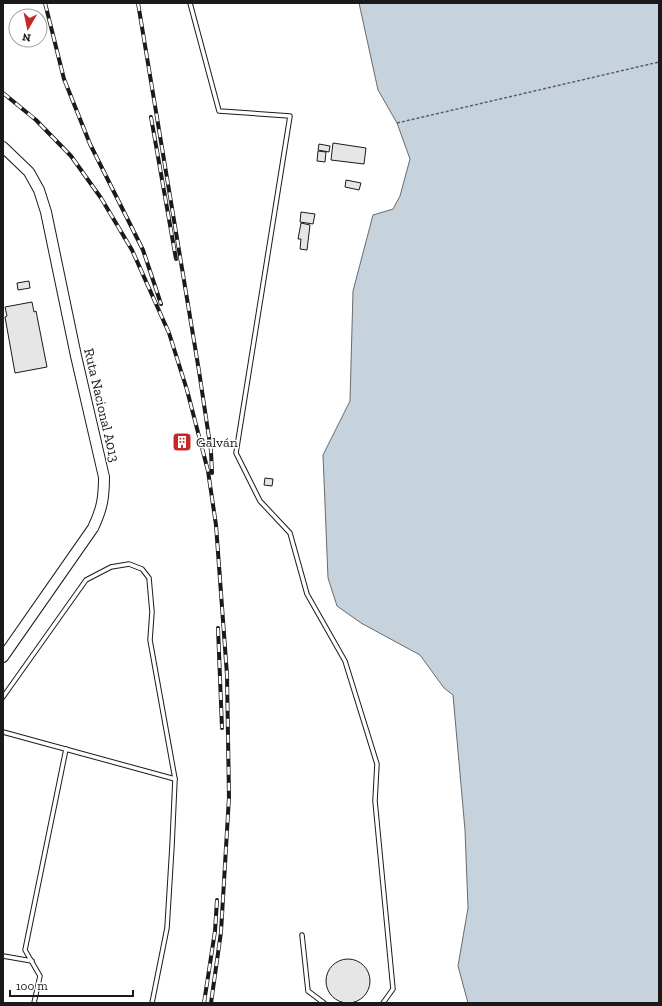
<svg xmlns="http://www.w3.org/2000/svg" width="662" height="1006" font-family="'Zilla Slab',serif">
	<rect width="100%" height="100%" fill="#fff"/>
	<polygon fill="#c6d2dc" stroke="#6a6a6a" points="359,3 659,3 659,1003 468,1003 458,966 468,908 465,830 453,695 444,688 420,655 361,623 337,606 328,578 323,455 350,401 353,291 373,215 393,209 400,196 410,159 397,123 378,90"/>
	<g fill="#e6e6e6" stroke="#1a1a1a">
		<polygon points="333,143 366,148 364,164 331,160"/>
		<polygon points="319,144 330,146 329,152 318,150"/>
		<polygon points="318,151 326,152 325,162 317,161"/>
		<polygon points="346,180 361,183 359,190 345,187"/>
		<polygon points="301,212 315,214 313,224 300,222"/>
		<polygon points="301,223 310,225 307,250 300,249 301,239 298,239"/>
		<polygon points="29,281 30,288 18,290 17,283"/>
		<polygon points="32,302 34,312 36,311 47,367 15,373 5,317 7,316 5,307"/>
		<polygon points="265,478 273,479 272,486 264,485"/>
		<circle cx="348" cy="981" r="22"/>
	</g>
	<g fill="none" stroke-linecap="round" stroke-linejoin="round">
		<g stroke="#1a1a1a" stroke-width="5.5">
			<g id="lane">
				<polyline points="190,3 219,111 290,116 236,453 260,501 290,533 307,594 345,661 377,764 375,801 393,989 383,1003"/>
				<polyline points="3,697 86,580 111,567 129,564 142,569 149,578 152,612 150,640 175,779 172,846 167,928 152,1003"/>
				<polyline points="3,732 175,779"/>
				<polyline points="302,935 308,991 324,1003"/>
				<polyline points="3,956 32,961"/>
				<polyline points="34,1003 40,976 25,950 66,749"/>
			</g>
		</g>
		<g stroke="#1a1a1a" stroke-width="12">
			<path id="secondary" d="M3 147 29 172 39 190 46 212 76 356 104 477C104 498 102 509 93 528L3 657"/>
		</g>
		<polyline stroke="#5f5f5f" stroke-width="1.5" stroke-dasharray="3 2" stroke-linecap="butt" points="397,123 659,62"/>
		<use href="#lane" stroke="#fff" stroke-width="3.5"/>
		<use href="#secondary" stroke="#fff" stroke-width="10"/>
		<g stroke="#1a1a1a" stroke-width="4">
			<g id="rail">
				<polyline points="45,3 64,79 90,144 143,250 161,304"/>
				<polyline points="138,3 199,371 211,451 212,473"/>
				<polyline points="3,93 36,120 71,156 101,198 132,250 169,333 187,390 208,471 216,525 227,675 229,797 221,932 211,1003"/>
				<polyline points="151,117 176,259"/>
				<polyline points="218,628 222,728"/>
				<polyline points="204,1003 215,931 217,900"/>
			</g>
		</g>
		<use href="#rail" stroke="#fff" stroke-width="2.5" stroke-dasharray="8" stroke-linecap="butt"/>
	</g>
	<defs>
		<g id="building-square" transform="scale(1)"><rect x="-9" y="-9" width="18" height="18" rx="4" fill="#c62828" stroke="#fff"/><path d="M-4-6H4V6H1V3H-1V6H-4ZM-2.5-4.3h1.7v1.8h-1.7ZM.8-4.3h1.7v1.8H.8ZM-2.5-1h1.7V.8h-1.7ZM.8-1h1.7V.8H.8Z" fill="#fff"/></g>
	</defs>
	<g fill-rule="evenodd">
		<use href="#building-square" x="182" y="442"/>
	</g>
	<g text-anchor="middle" stroke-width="3" stroke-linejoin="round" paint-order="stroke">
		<g font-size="14" fill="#1a1a1a" stroke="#fff">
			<text transform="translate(102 405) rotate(77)" y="5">Ruta Nacional A013</text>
		</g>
		<g font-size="14" fill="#1a1a1a" stroke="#fff" text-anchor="start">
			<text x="196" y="447">Galván</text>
		</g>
	</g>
	<rect width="662" height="1006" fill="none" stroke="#1a1a1a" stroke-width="8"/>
	<g transform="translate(28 28) rotate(189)"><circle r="19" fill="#ffffff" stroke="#a3a3a3"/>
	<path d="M0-3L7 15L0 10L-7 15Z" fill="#c62828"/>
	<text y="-6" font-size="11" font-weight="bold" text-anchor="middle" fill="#1a1a1a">N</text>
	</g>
	<path d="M10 990v6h123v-6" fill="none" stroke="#1a1a1a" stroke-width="2"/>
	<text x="16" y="990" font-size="12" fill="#1a1a1a" stroke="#ffffff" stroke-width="3" paint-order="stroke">100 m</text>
</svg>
